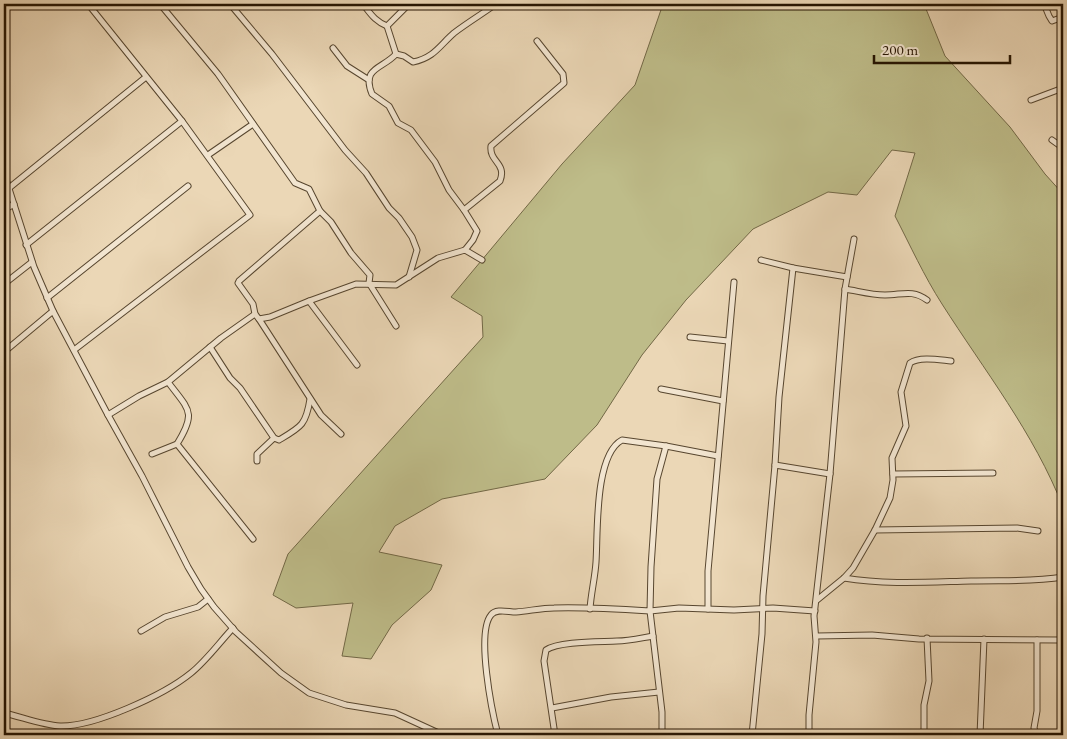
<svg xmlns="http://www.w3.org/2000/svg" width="1067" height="739" font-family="'EB Garamond',serif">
	<rect width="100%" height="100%" fill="#ebd7b6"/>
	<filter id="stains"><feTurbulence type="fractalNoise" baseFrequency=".004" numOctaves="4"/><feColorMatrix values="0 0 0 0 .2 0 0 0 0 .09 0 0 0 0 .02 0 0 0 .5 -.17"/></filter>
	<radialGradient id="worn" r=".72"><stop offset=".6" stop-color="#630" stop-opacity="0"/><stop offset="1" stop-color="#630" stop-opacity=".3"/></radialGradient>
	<path fill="#bebc89" stroke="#726846" d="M663 4H924L945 56 1010 127 1045 174 1063 194V507C1034 433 984 370 942 304 924 276 910 245 895 216L915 153 892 150 857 195 828 192 753 229 686 300 642 355 597 425 545 479 442 499 395 526 379 552 442 565 431 590 392 625 371 659 342 656 353 603 296 608 273 595 288 554 483 337 482 316 451 297 562 164 635 85Z"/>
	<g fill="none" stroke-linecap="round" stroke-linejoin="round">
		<g stroke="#57462f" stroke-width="7">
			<g id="street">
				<polyline points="160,4 218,74 295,183 309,189 320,211 331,222 351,253 370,275 369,283 396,326"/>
				<polyline points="230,4 272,54 345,150 366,173 389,208 399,218 412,237 417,250 409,277"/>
				<polyline points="1044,4 1049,16 1052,21 1063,17"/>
				<path d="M366 8C372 16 377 22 387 26"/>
				<polyline points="333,48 347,66 369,80"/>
				<polyline points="396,54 387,26 409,4"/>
				<polyline points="1031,100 1063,88"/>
				<polyline points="1052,140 1059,145 1063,145"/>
				<polyline points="208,155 253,124"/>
				<polyline points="4,173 34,267 53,311 108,415 142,476 188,567 201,589 214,607 236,632 281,673 309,693 346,705 395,713 443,735"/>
				<polyline points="9,188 146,77"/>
				<polyline points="4,210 14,204"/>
				<path d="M464 210 449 190 435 162 411 130 398 123 389 106 372 94C361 67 383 69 396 54L404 56 413 62C434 58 440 45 454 33 467 23 482 14 496 4"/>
				<polyline points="320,211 239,281 238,283 253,304 255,314 259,319 270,317 309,301 357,365"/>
				<polyline points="26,245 182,121"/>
				<path d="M465 250 473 240 477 231 464 210 500 181C507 163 489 162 491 146L564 83 563 74 537 41"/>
				<polyline points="761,260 793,268 779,397 775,465"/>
				<polyline points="793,268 847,277"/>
				<polyline points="4,284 32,262"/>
				<path d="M845 289C858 291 871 295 885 295 902 295 912 289 927 300"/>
				<polyline points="47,298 188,186"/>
				<polyline points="309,301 356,284 396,285 438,258 465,250 482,260"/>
				<polyline points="259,319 321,415 341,434"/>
				<polyline points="690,337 728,341"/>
				<polyline points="210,347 230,378 240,388 274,438"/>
				<polyline points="74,350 250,215 182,121 88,4"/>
				<polyline points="4,352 53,311"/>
				<path d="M168 382C189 410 197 412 177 444L253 539"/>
				<polyline points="661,389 723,401"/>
				<polyline points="108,415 139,396 168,382 221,338 255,314"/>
				<polyline points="152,454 177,444"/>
				<path d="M257 461V454L274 438 279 440C301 427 306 425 310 399"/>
				<polyline points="893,474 993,473"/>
				<polyline points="875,530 1017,528 1038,531"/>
				<path d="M844 578C886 585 929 582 971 581 1002 580 1032 582 1063 577"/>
				<path d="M817 600 844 578 853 568 875 530 890 498 893 480 892 458 906 426 901 392 910 363C920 356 940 360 951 361"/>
				<path d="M590 609C591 593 595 578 596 562 598 534 594 455 622 440L666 446 718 456"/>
				<polyline points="708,609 708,571 734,282"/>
				<polyline points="141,631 165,617 198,607 208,599"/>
				<polyline points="817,636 872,635 919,639 1059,640"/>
				<polyline points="552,708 611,697 659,692"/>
				<path d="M4 713C22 717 42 725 60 726 94 727 164 695 191 673 206 661 219 643 233 628"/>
				<path d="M498 735C492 712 476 633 491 615 496 608 508 612 516 612 529 611 542 608 554 608 586 607 618 609 650 611L651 567 657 479 666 446"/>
				<path d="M555 735 544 661 546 650C559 641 601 642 617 641 629 641 641 638 653 636"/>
				<polyline points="662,735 662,712 650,611 679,608 734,610 773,608 815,611"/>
				<polyline points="752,735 762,634 763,596 775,465 830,474"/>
				<polyline points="809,735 809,715 816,642 814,616 830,474 845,289 854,239"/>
				<polyline points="924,735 924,705 929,681 927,638"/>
				<polyline points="980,735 984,639"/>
				<polyline points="1036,735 1034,728 1037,711 1037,640"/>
			</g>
		</g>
		<use href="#street" stroke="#f2e5d0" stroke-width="5"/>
	</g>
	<rect width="1067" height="739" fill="none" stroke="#ebd7b6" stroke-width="20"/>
	<rect x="5" y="5" width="1057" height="729" fill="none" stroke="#261502" stroke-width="2.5"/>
	<rect x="10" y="10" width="1047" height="719" fill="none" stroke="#261502"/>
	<path d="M874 55v8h136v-8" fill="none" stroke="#261502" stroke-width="2.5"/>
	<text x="882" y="55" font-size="15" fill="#261502" stroke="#f2e5d0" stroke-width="4" paint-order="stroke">200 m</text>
	<rect width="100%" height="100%" filter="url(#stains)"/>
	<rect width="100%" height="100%" fill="url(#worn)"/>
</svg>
